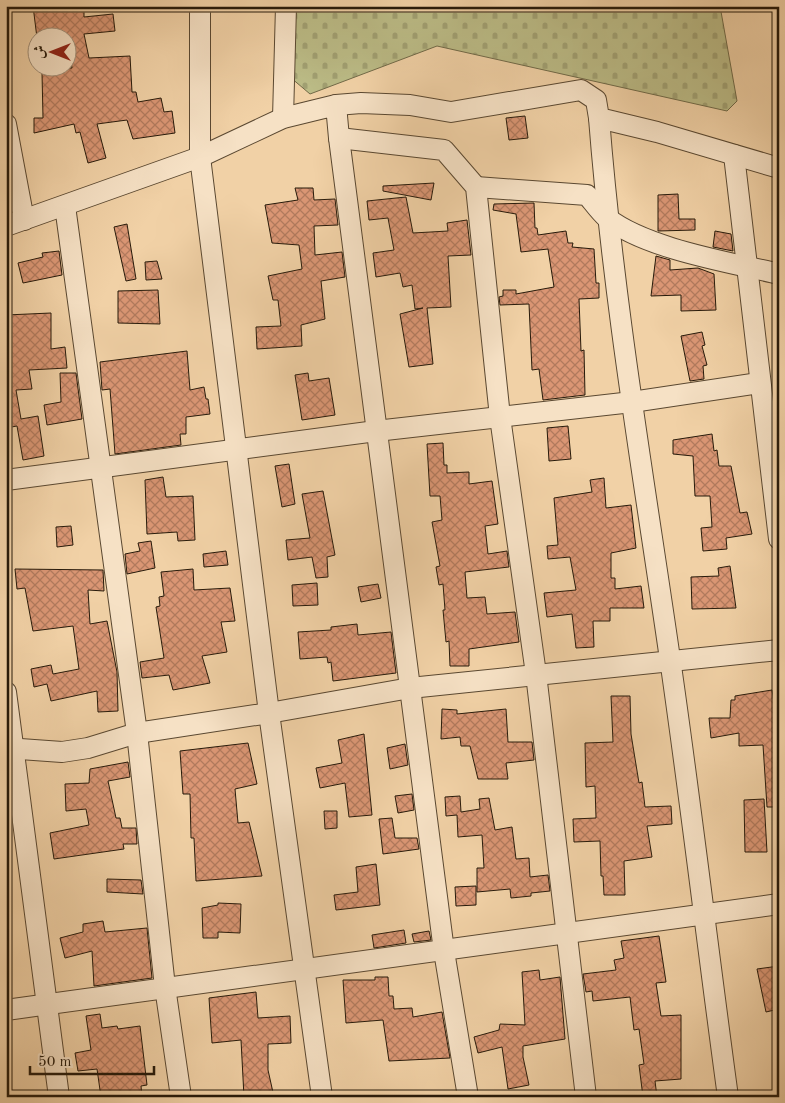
<svg xmlns="http://www.w3.org/2000/svg" width="785" height="1103" font-family="'Old Standard TT',Amiri,serif">
	<defs>
		<pattern id="cemetery-stones" width="16" height="16" patternUnits="userSpaceOnUse" patternTransform="scale(1.25)"><rect width="16" height="16" fill="#bbbb86"/><path d="M2 7V4a2 2 0 0 1 4 0v3zM10 15v-3a2 2 0 0 1 4 0v3z" fill="#a1a072"/></pattern>
		<pattern id="building-cross-hatch" width="8" height="8" patternUnits="userSpaceOnUse" patternTransform="scale(1.25)"><rect width="8" height="8" fill="#da9674"/><path d="M0 0l8 8M0 8l8-8" fill="none" stroke="#b17a5d"/></pattern>
	</defs>
	<rect width="100%" height="100%" fill="#f1d1a6"/>
	<filter id="stains"><feTurbulence type="fractalNoise" baseFrequency=".004" numOctaves="4"/><feColorMatrix values="0 0 0 0 .2 0 0 0 0 .09 0 0 0 0 .02 0 0 0 .5 -.17"/></filter>
	<radialGradient id="worn" r=".72"><stop offset=".6" stop-color="#630" stop-opacity="0"/><stop offset="1" stop-color="#630" stop-opacity=".3"/></radialGradient>
	<polygon fill="url(#cemetery-stones)" stroke="#716a48" points="296,6 720,6 737,101 727,111 437,46 310,94 290,77"/>
	<g fill="url(#building-cross-hatch)" stroke="#271a0a">
		<polygon points="33,6 84,6 84,17 113,14 115,31 84,34 89,58 130,56 132,92 136,92 138,102 161,98 164,112 172,111 175,133 133,139 127,120 97,124 106,158 88,163 80,132 76,133 74,124 34,133 34,118 43,118 42,73 48,73 47,68 72,68 68,38 37,38"/>
		<polygon points="525,116 528,138 509,140 506,118"/>
		<polygon points="434,183 431,200 383,191 383,186"/>
		<polygon points="295,188 313,188 314,200 335,199 338,225 314,226 315,255 342,252 345,277 321,281 325,319 301,325 302,346 257,349 256,327 281,326 278,300 273,300 268,276 302,269 299,245 272,243 265,205 298,200"/>
		<polygon points="678,194 679,219 695,219 695,230 658,231 658,195"/>
		<polygon points="406,197 413,233 448,231 447,223 467,220 471,255 448,256 451,307 427,308 433,364 409,367 400,314 423,308 415,309 412,285 403,287 400,273 376,277 373,253 394,250 388,218 369,220 367,201"/>
		<polygon points="534,203 535,228 537,228 538,235 566,231 568,243 573,243 572,247 594,249 596,283 599,283 599,298 579,299 581,351 584,350 585,395 543,400 539,369 532,370 529,304 500,305 499,297 503,296 503,290 516,290 516,294 554,287 548,249 521,252 516,214 493,210 494,204"/>
		<polygon points="127,224 136,279 126,281 114,227"/>
		<polygon points="715,231 731,234 733,251 713,247"/>
		<polygon points="59,251 62,275 23,283 18,263 43,257 42,253"/>
		<polygon points="656,256 670,260 670,270 698,268 714,274 716,310 681,311 681,295 651,296"/>
		<polygon points="157,261 162,279 146,280 145,262"/>
		<polygon points="158,290 160,324 118,323 118,291"/>
		<polygon points="51,313 51,349 65,347 67,368 29,370 32,389 16,390 21,419 38,416 44,456 23,460 17,426 6,428 6,315"/>
		<polygon points="702,332 705,345 702,346 707,365 703,366 704,379 690,381 681,336"/>
		<polygon points="187,351 190,390 204,387 206,399 208,399 210,414 186,417 186,434 180,434 181,445 115,454 110,389 102,390 100,362"/>
		<polygon points="60,373 76,373 82,419 47,425 44,405 61,402"/>
		<polygon points="308,373 309,381 329,378 335,415 302,420 295,375"/>
		<polygon points="568,426 571,459 549,461 547,428"/>
		<polygon points="712,434 714,451 717,450 719,466 731,466 740,513 747,512 752,534 726,538 727,549 703,551 701,528 712,527 710,496 695,496 693,456 673,454 673,440"/>
		<polygon points="443,443 444,465 447,465 447,473 469,472 469,484 492,481 498,524 485,526 488,554 507,551 509,567 465,572 467,598 485,597 487,614 515,612 519,642 469,649 469,666 450,666 449,641 446,642 443,610 445,610 443,584 439,585 436,567 440,566 432,522 442,520 440,496 430,496 427,444"/>
		<polygon points="289,464 295,504 282,507 275,466"/>
		<polygon points="163,477 166,497 193,496 195,540 178,541 177,532 147,534 145,480"/>
		<polygon points="604,478 606,508 631,505 636,548 611,553 611,578 615,578 615,589 641,586 644,608 610,608 610,621 593,621 594,647 576,648 572,614 547,617 544,593 576,590 570,557 548,559 547,546 558,545 554,498 592,492 590,480"/>
		<polygon points="323,491 335,555 327,557 328,577 316,578 312,557 288,560 286,540 310,538 302,494"/>
		<polygon points="71,526 73,545 57,547 56,527"/>
		<polygon points="151,541 155,568 127,574 125,554 140,551 138,543"/>
		<polygon points="226,551 228,565 204,567 203,554"/>
		<polygon points="730,566 736,608 692,609 691,577 719,576 718,568"/>
		<polygon points="15,569 103,570 104,591 88,590 90,624 107,621 117,672 118,711 98,712 97,691 51,701 47,684 34,687 31,669 51,665 53,674 79,669 73,626 33,631 25,588 17,589"/>
		<polygon points="193,569 194,590 230,588 235,621 221,622 227,652 202,656 210,683 173,690 169,675 142,678 140,662 164,658 156,607 160,606 159,597 164,596 161,572"/>
		<polygon points="317,583 318,605 293,606 292,585"/>
		<polygon points="378,584 381,598 361,602 358,587"/>
		<polygon points="357,624 358,635 391,632 396,673 333,681 331,662 328,663 327,657 300,659 298,632 331,630 331,627"/>
		<polygon points="772,690 775,709 779,708 779,807 767,807 763,745 739,746 739,733 711,738 709,718 730,718 731,700 735,700 735,696"/>
		<polygon points="611,696 630,696 631,734 639,783 642,782 645,807 671,806 672,824 647,826 652,857 624,861 625,895 604,895 603,876 601,876 600,841 574,842 573,819 596,818 595,786 586,787 585,743 613,742"/>
		<polygon points="442,709 457,710 457,714 506,709 508,742 532,742 534,760 506,763 508,779 478,779 470,746 461,746 460,737 441,739"/>
		<polygon points="364,734 372,815 349,817 345,783 320,788 316,768 342,763 338,740"/>
		<polygon points="248,743 257,784 235,789 238,823 249,822 262,876 196,881 194,838 191,838 190,794 183,794 180,751"/>
		<polygon points="405,744 408,765 390,769 387,748"/>
		<polygon points="128,762 130,777 108,781 116,818 120,818 122,828 136,828 137,844 123,844 124,849 54,859 50,833 89,825 86,809 66,811 65,784 89,783 90,769"/>
		<polygon points="412,794 414,810 398,813 395,796"/>
		<polygon points="460,796 461,812 480,809 479,799 489,798 495,830 512,827 516,859 529,858 530,877 548,875 550,891 531,893 531,896 511,898 510,889 477,892 477,868 484,868 482,835 458,837 457,815 446,816 445,797"/>
		<polygon points="764,799 767,852 745,852 744,800"/>
		<polygon points="324,811 337,811 337,828 325,829"/>
		<polygon points="392,818 395,838 417,838 419,849 383,854 379,819"/>
		<polygon points="376,864 380,905 336,910 334,895 358,892 356,867"/>
		<polygon points="107,879 141,880 143,894 107,892"/>
		<polygon points="476,886 476,905 456,906 455,887"/>
		<polygon points="218,903 241,904 240,933 218,932 218,938 203,938 202,908 218,905"/>
		<polygon points="103,921 105,932 147,928 152,978 94,986 92,951 65,958 60,938 83,932 83,924"/>
		<polygon points="404,930 406,943 374,948 372,935"/>
		<polygon points="429,931 431,940 414,942 412,934"/>
		<polygon points="659,936 666,982 656,983 661,1016 681,1015 681,1079 655,1081 657,1097 643,1097 639,1065 644,1064 639,1029 634,1030 630,997 593,1001 592,991 586,992 583,974 616,970 614,960 624,958 621,941"/>
		<polygon points="779,966 779,1009 766,1012 757,969"/>
		<polygon points="539,970 540,980 560,977 565,1039 523,1046 523,1057 529,1085 508,1089 502,1047 478,1053 474,1037 499,1030 500,1024 525,1025 522,972"/>
		<polygon points="375,977 388,977 389,996 393,996 394,1009 412,1008 413,1017 442,1012 450,1058 389,1061 383,1020 346,1023 343,980 375,980"/>
		<polygon points="256,992 258,1018 290,1016 291,1043 268,1044 268,1070 274,1097 244,1097 241,1040 212,1043 209,998"/>
		<polygon points="100,1014 102,1028 117,1026 118,1029 140,1026 147,1085 141,1086 142,1097 101,1097 97,1069 78,1071 75,1053 91,1050 86,1016"/>
	</g>
	<g fill="none" stroke-linecap="round" stroke-linejoin="round">
		<g stroke="#5a4831" stroke-width="22">
			<g id="minor">
				<polyline points="200,6 200,157 269,713 322,1097"/>
				<polyline points="336,105 361,103 410,105 451,112 581,90 596,100 599,118 657,132 779,168"/>
				<polyline points="283,118 286,6"/>
				<path d="M599 118C613 299 644 479 670 659 691 804 708 951 728 1097"/>
				<polyline points="6,124 24,220"/>
				<polyline points="339,138 444,150 476,187 500,417 536,674 586,1097"/>
				<polyline points="734,155 779,539"/>
				<path d="M476 187 587 195C593 202 600 212 607 218 647 249 729 262 779 274"/>
				<polyline points="65,206 137,733 165,987 181,1097"/>
				<polyline points="6,226 200,157 283,118 336,105 339,138 444,951 468,1097"/>
				<polyline points="6,480 376,431 632,402 759,383"/>
				<polyline points="6,692 59,1097"/>
				<polyline points="6,748 62,752 88,748 137,733 269,713 410,688 779,650"/>
				<polyline points="6,1010 779,904"/>
			</g>
		</g>
		<use href="#minor" stroke="#f6e1c5" stroke-width="20"/>
	</g>
	<rect width="785" height="1103" fill="none" stroke="#f1d1a6" stroke-width="25"/>
	<rect x="8" y="8" width="770" height="1088" fill="none" stroke="#271a0a" stroke-width="2.5"/>
	<rect x="12" y="12" width="760" height="1078" fill="none" stroke="#271a0a"/>
	<g transform="translate(52 52) rotate(270)"><circle r="24" fill="#f6e1c5" stroke="#a3917a"/>
	<path d="M0-4L9 19L0 12L-9 19Z" fill="#8f2418"/>
	<text y="-8" font-size="14" font-weight="bold" text-anchor="middle" fill="#271a0a">ش</text>
	</g>
	<path d="M30 1066v8h124v-8" fill="none" stroke="#271a0a" stroke-width="2.5"/>
	<text x="38" y="1066" font-size="15" fill="#271a0a" stroke="#f6e1c5" stroke-width="4" paint-order="stroke">50 m</text>
	<rect width="100%" height="100%" filter="url(#stains)"/>
	<rect width="100%" height="100%" fill="url(#worn)"/>
</svg>
